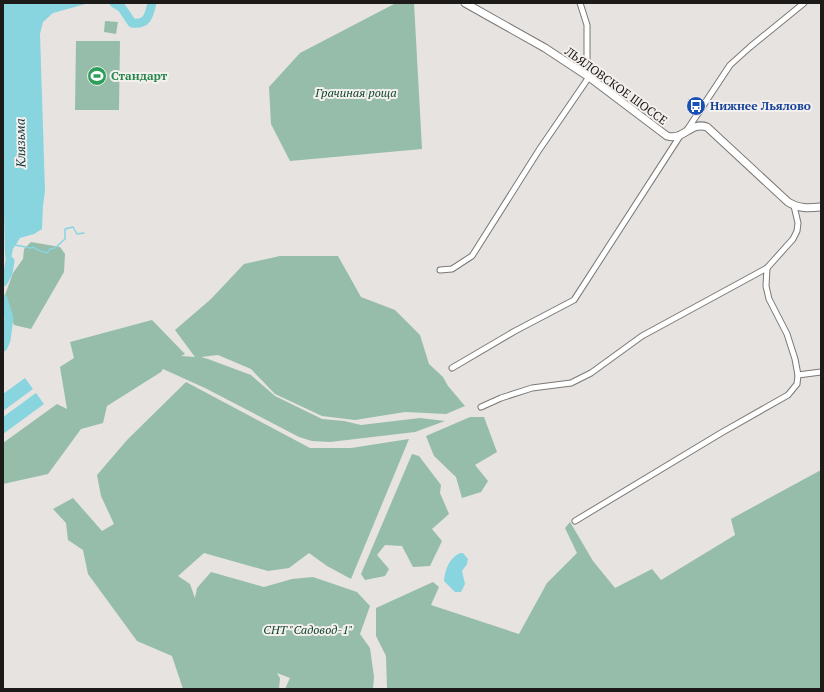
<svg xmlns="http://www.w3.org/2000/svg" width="824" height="692" font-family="'PT Serif',serif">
	<rect width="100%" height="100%" fill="#e7e3e0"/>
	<g fill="#95bda9">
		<polygon points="396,3 414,3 422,149 290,161 271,124 269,87 300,53"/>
		<polygon points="105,21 118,22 116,34 104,32"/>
		<polygon points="76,41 120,41 119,110 75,110"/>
		<polygon points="31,242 60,247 65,254 64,272 31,329 14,325 5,295 13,273 23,259 24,249"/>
		<polygon points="280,256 338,256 361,297 395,310 420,335 429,364 443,377 448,386 465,406 446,414 405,412 355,420 322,416 275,394 251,369 218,355 201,357 208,359 251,375 275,396 322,419 344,421 361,425 420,418 445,421 415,432 330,442 312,441 299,437 205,388 163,369 161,372 107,406 103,423 81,429 48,474 3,484 3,443 57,404 67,409 60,367 74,358 70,342 152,320 185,354 181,356 195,357 175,330 211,299 244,264"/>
		<polygon points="186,382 310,448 351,448 409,439 351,579 327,566 309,553 289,568 268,571 204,553 178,576 190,584 195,598 197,588 211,572 264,587 292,579 313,577 357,592 370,606 360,634 370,648 374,677 373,689 285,689 290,678 277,673 280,678 279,689 183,689 172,656 137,641 88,574 83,550 68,540 66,523 53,509 73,498 102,531 114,524 101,496 97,475 127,440"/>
		<polygon points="470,417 484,417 497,452 475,465 488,481 481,492 462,498 456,477 434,456 426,436"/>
		<polygon points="412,454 419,456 441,485 440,493 449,514 432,529 442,541 430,566 413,567 402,546 385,545 377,555 389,569 385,576 365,580 361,574"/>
		<polygon points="821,470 821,689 387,689 386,656 376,636 376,608 433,582 439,587 431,605 519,634 547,583 577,553 565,528 570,522 593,561 615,588 652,569 661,580 735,535 731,519"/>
	</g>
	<g fill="#88d5e0">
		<polygon points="3,3 89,3 53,13 43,22 40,34 45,191 43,206 42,229 34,234 20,238 13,249 8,273 5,254 3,177"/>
		<polygon points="25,378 33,389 3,411 3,394"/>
		<polygon points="36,393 44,404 3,434 3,417"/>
		<path d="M460 553H463L468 559 467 564 462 571 465 584 461 592H455L444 581C445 570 449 558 460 553Z"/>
	</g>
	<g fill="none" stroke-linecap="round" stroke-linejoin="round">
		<polyline stroke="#88d5e0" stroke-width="1.5" points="15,245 31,248 33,247 38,250 47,253 50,249 55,248 65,239 65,229 73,227 77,234 84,233"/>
		<g stroke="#88d5e0" stroke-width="9">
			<path d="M114 3 122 8 132 23C148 25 149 15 152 3"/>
			<polyline points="3,282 8,273 10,261"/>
			<polyline points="3,299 9,318 6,340 3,347"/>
		</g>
		<g stroke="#7b7875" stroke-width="7">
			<g id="street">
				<polyline points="580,3 587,25 587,76"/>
				<polyline points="687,130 730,65 750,47 804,3"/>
				<polyline points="440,270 452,269 472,256 539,150 589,77"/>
				<polyline points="452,368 515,331 574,300 680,136"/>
				<polyline points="798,375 821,372"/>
				<polyline points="481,407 501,398 532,388 571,383 591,373 642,336 767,268 793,239 797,231 798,223 794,206"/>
				<polyline points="575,521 721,433 788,395 797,384 798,375 795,359 787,334 769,299 766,286 767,268"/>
			</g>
		</g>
		<g stroke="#7b7875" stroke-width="9">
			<path id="secondary" d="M465 3 545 48 589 77 667 136C684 141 690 121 707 127L788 202C799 209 809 208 821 207"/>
		</g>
		<use href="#street" stroke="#fff" stroke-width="5"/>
		<use href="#secondary" stroke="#fff" stroke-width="7"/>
	</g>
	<defs>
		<g id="stadium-disc" transform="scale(1)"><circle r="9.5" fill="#2e9e5b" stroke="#f4f0ed"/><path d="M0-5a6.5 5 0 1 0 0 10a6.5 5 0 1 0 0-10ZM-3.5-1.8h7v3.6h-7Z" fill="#fff"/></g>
		<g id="bus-disc" transform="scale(1)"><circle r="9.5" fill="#1a4fb4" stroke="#f4f0ed"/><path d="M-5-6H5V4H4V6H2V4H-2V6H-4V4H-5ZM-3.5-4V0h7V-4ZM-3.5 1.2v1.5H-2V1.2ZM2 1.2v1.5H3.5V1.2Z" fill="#fff"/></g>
	</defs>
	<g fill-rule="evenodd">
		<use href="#stadium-disc" x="97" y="76"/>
		<use href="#bus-disc" x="696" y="106"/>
	</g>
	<g text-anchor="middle" stroke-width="4" stroke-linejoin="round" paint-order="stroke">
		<g font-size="12" font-weight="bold" fill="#27864d" stroke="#f4f0ed" text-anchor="start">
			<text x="111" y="80">Стандарт</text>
		</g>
		<g font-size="12" fill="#1d1b1a" stroke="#f4f0ed">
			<text transform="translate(616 86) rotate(36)" y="4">ЛЬЯЛОВСКОЕ ШОССЕ</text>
		</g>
		<g font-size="12" font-style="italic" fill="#0f4430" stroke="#f4f0ed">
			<text x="356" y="97">Грачиная роща</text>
			<text x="308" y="634">СНТ "Садовод-1"</text>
		</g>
		<g font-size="12" font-weight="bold" fill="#164399" stroke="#f4f0ed" text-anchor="start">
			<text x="710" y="110">Нижнее Льялово</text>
		</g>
		<g font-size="13" font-style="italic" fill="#0e3439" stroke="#f4f0ed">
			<text transform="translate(20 143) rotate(-91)" y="5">Клязьма</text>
		</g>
	</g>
	<rect width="824" height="692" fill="none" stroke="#1d1b1a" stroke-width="8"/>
</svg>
